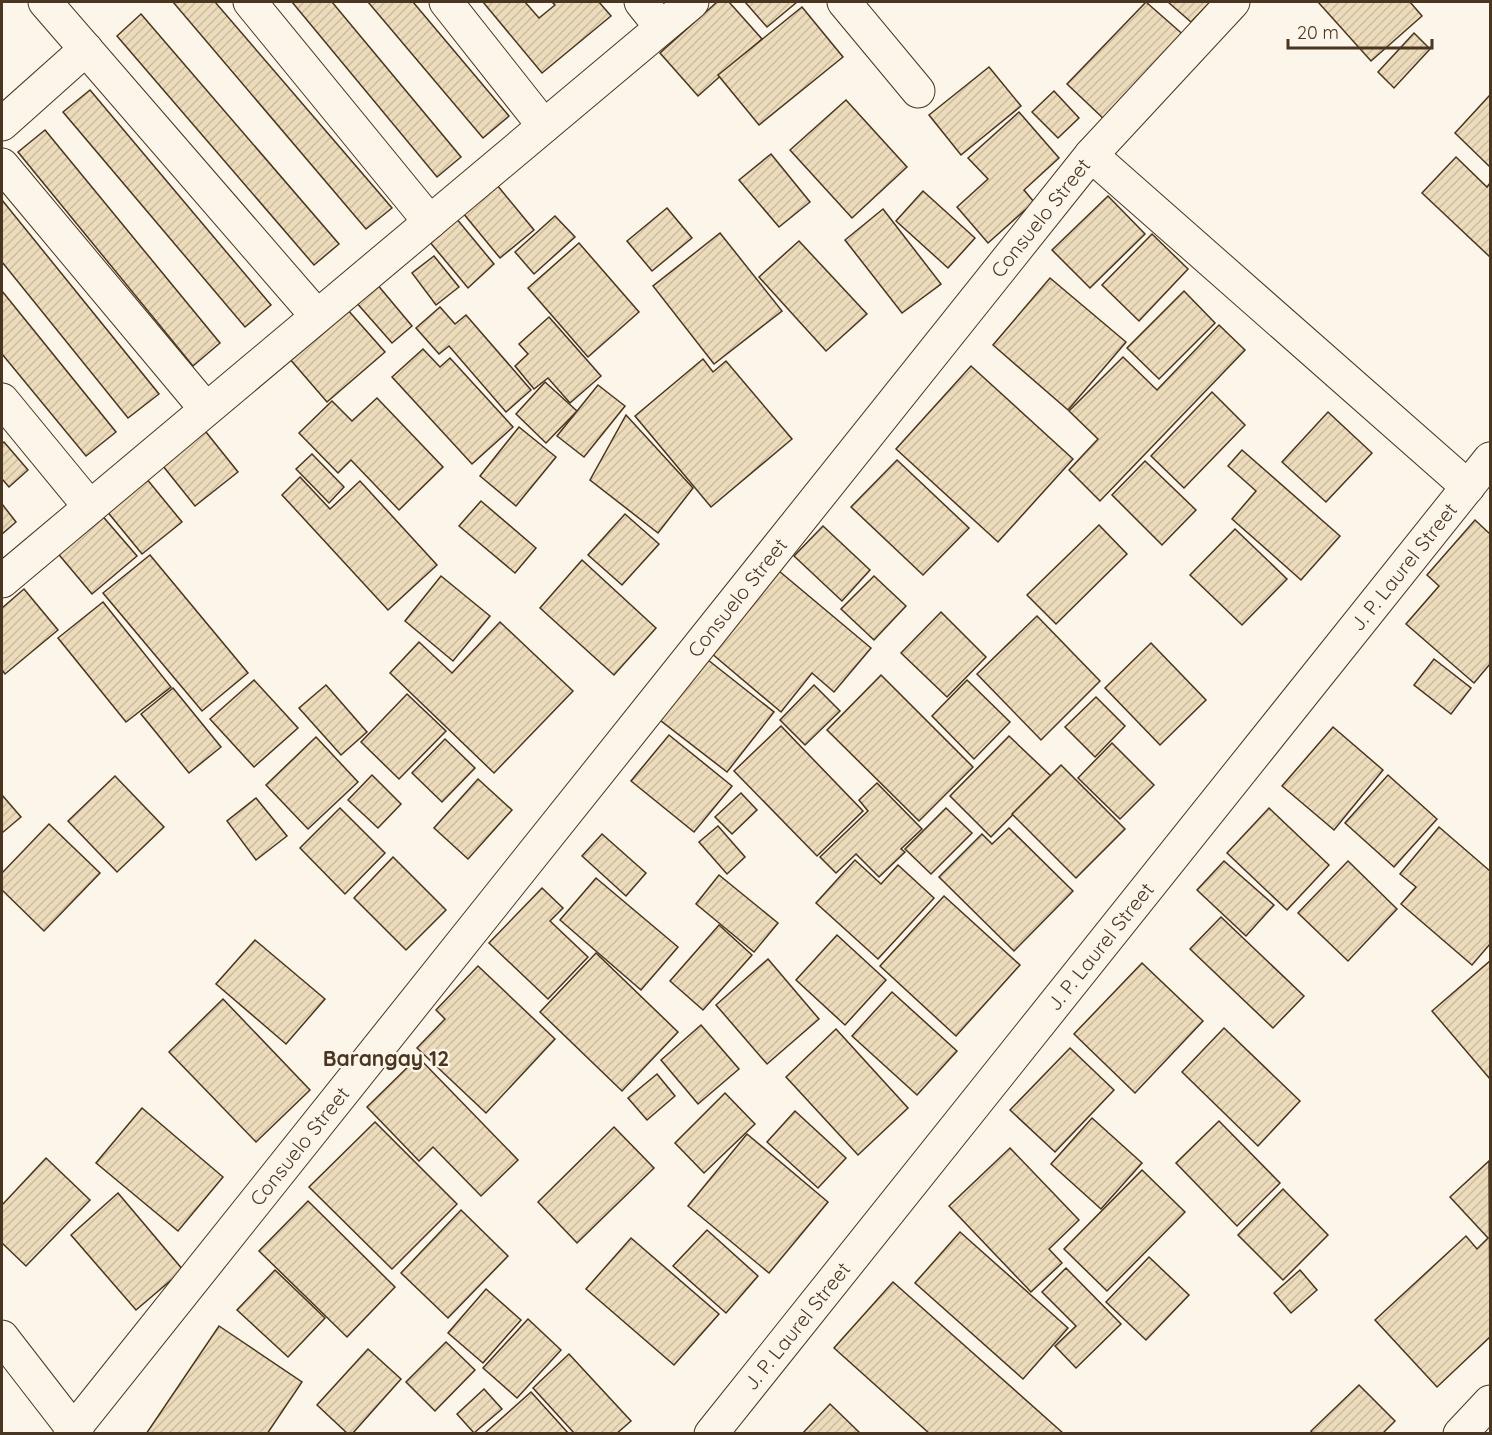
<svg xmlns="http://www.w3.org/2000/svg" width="1492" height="1435" font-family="Quicksand,sans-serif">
	<defs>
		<pattern id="building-hatch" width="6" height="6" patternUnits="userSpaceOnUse" patternTransform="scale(1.5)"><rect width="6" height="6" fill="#ecdcbc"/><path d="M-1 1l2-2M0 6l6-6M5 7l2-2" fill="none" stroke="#ccbda1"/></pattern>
	</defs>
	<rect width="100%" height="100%" fill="#fbf6e9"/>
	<g fill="url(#building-hatch)" stroke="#4a3520" stroke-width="1.5">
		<polygon points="173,2 215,2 392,208 366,229"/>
		<polygon points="292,2 332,2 461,157 437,177"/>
		<polygon points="368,2 413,2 509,116 483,138"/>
		<polygon points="483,2 525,2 539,18 555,5 552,2 599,2 611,16 542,73"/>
		<polygon points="717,2 729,2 762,39 698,96 660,53"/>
		<polygon points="745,2 797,2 767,27"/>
		<polygon points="1146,2 1187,38 1106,121 1067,84"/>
		<polygon points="1168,2 1210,2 1191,22"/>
		<polygon points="1318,2 1410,2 1422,16 1371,61"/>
		<polygon points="802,7 843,57 759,125 718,75"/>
		<polygon points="141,14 339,244 314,265 117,36"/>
		<polygon points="1414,33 1430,49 1394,88 1378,72"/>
		<polygon points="989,67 1021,106 961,155 929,115"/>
		<polygon points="90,90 271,305 245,327 63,112"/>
		<polygon points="1054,91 1079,118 1058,138 1032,112"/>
		<polygon points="1490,95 1490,167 1455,133"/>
		<polygon points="846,100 907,167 852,218 790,150"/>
		<polygon points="1019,112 1059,158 1024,190 1034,202 988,243 957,207 988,179 968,158"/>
		<polygon points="45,130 220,343 193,366 18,152"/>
		<polygon points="771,154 810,202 779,227 739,180"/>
		<polygon points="1456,157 1487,187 1490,183 1490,257 1422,193"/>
		<polygon points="497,185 534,230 500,258 463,213"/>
		<polygon points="923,191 975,238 948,268 896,221"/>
		<polygon points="1108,196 1145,234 1090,288 1052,250"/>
		<polygon points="2,200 159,394 128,418 2,262"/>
		<polygon points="667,208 692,238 652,271 627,241"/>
		<polygon points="883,209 941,284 902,313 845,240"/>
		<polygon points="451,212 494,264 468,288 424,235"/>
		<polygon points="555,216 575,237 534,274 515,252"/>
		<polygon points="720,233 782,311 714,364 653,286"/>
		<polygon points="1152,234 1188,269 1139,321 1102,285"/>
		<polygon points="799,241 867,314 826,351 759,277"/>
		<polygon points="579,243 639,312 588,357 528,288"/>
		<polygon points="434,256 459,287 436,305 412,273"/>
		<polygon points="1050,278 1126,342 1068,410 993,345"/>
		<polygon points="376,283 412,326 392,343 355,301"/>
		<polygon points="2,291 116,432 86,456 2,354"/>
		<polygon points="1184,291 1215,323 1159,379 1127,348"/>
		<polygon points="440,307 455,324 466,315 531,390 506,412 449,346 439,354 416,328"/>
		<polygon points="347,309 385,352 327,402 289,358"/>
		<polygon points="549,317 601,376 570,403 548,378 534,389 515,366 528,354 519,344"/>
		<polygon points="1219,325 1245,350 1100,501 1069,470 1098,439 1069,411 1123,357 1157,390"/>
		<polygon points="423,349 440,367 450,358 513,427 472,464 392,377"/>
		<polygon points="703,359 713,372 726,361 792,439 711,507 635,416"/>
		<polygon points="971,366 1073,459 998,542 896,449"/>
		<polygon points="545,382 577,411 546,443 516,414"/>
		<polygon points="598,385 625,406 584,457 557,436"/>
		<polygon points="1212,392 1245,425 1184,488 1151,456"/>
		<polygon points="377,398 443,467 399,510 351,460 338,473 299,433 332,401 352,421"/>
		<polygon points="1328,412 1372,453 1326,502 1282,462"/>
		<polygon points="626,415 693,488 658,533 590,480"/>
		<polygon points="202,427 238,472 195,506 159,461"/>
		<polygon points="519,427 556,457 516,506 480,476"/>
		<polygon points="4,442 28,470 9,487 2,479 2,444"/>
		<polygon points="1242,450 1340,536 1301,580 1232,519 1256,491 1228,466"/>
		<polygon points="312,454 344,487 329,503 296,469"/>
		<polygon points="897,460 969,528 923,575 851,507"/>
		<polygon points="1145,461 1196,510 1162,545 1112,495"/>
		<polygon points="300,477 330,509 360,481 437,565 388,610 282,495"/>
		<polygon points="146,478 182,522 142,554 106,510"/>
		<polygon points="481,501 536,548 515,573 459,526"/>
		<polygon points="2,504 16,522 2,534"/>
		<polygon points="99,512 137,556 92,594 55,550"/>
		<polygon points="625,514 659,544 622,585 588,555"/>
		<polygon points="1475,520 1490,534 1490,664 1474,683 1406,624 1439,586 1427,575"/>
		<polygon points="1099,525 1127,554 1056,624 1027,595"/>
		<polygon points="823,526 870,570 842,601 794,556"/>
		<polygon points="1235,529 1287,579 1242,625 1190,575"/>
		<polygon points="150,555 248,673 202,711 103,593"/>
		<polygon points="582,560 656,628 614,675 540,608"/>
		<polygon points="779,571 871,648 834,692 812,673 781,712 711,653"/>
		<polygon points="441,576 490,616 453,661 405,621"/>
		<polygon points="874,576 906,606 874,640 841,609"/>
		<polygon points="24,589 58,630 5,674 2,670 2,608"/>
		<polygon points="103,602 171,687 126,722 58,638"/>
		<polygon points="941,612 986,657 947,697 901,653"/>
		<polygon points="1037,616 1100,681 1041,740 977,674"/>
		<polygon points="500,622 573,691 494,773 390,673 419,642 452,673"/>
		<polygon points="1151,643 1206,700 1160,745 1105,688"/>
		<polygon points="703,656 774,712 727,772 656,717"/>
		<polygon points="1434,659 1471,688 1451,714 1414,685"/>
		<polygon points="881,675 973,767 919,821 827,730"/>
		<polygon points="254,680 298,728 254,767 210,719"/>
		<polygon points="967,680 1010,722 974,759 932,716"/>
		<polygon points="326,685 367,732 341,755 299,708"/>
		<polygon points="814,685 840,711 805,745 780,720"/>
		<polygon points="173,688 221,747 189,773 141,714"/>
		<polygon points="407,694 446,731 399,779 361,742"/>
		<polygon points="1096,697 1125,726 1095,757 1065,727"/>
		<polygon points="781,726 863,811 817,856 734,771"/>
		<polygon points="1333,727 1383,770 1334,830 1282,786"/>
		<polygon points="669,735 732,786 694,832 631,781"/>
		<polygon points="1009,736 1051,776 991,837 950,796"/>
		<polygon points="316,737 358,782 308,829 266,785"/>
		<polygon points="445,739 475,768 442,802 412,773"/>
		<polygon points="1112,743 1154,785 1120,819 1078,778"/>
		<polygon points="1061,765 1125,829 1076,878 1012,814"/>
		<polygon points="372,775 401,804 378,828 348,800"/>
		<polygon points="1388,775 1437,819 1394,867 1345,823"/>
		<polygon points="115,776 164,827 117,872 68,821"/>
		<polygon points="478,779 512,810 468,859 434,828"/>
		<polygon points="877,783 922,829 901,849 905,852 879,877 856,854 836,873 820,857 868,811 859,800"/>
		<polygon points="741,793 757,810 732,834 715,817"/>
		<polygon points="2,795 21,817 2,833"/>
		<polygon points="256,798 287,836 256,860 227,821"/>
		<polygon points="340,808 385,853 345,894 300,848"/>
		<polygon points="946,808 972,833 931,874 905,849"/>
		<polygon points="1269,808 1329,865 1287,910 1227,853"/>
		<polygon points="49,824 100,873 44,931 2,890 2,873"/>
		<polygon points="718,826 745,857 727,874 699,842"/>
		<polygon points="1439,827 1490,871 1490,944 1472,965 1401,904 1416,887 1400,874"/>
		<polygon points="1009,828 1073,891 1014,951 939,877 982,834 992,844"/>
		<polygon points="602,834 646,873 626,896 582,856"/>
		<polygon points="393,857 446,910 406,950 354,898"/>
		<polygon points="855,860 881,884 898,865 934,898 878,959 816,903"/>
		<polygon points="1224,861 1274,905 1246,936 1197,890"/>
		<polygon points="1348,861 1397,909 1348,961 1298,913"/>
		<polygon points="719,875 778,923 754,952 696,904"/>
		<polygon points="596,878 678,947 641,990 560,920"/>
		<polygon points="542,888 563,908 550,921 588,957 548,999 489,943"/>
		<polygon points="944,896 1020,965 956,1036 880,966"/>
		<polygon points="1221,917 1304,996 1273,1028 1190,949"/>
		<polygon points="719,925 752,955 703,1010 670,981"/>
		<polygon points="837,935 886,980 845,1025 796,980"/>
		<polygon points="255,940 325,999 286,1044 216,984"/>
		<polygon points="596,953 678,1032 622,1091 540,1012"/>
		<polygon points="768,959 819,1019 767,1064 716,1005"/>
		<polygon points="1490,961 1490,1079 1432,1011"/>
		<polygon points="1142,963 1203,1021 1135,1093 1074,1034"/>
		<polygon points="478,966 555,1039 486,1113 417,1048 445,1019 436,1010"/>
		<polygon points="892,992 957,1051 917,1095 852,1036"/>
		<polygon points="223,999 310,1090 256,1142 169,1052"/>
		<polygon points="701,1025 739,1069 698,1104 661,1060"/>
		<polygon points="1224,1028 1300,1101 1258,1146 1182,1072"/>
		<polygon points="836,1029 908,1108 858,1155 786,1077"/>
		<polygon points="1070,1048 1114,1090 1055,1152 1010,1110"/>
		<polygon points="418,1057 518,1160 481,1196 433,1147 419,1161 367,1107"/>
		<polygon points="657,1074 675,1096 647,1120 628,1098"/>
		<polygon points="725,1093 755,1124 704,1173 675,1143"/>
		<polygon points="142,1108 223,1177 178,1231 96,1163"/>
		<polygon points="795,1111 846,1158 818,1188 767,1142"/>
		<polygon points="1092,1118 1142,1163 1101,1209 1051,1164"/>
		<polygon points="1219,1121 1280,1183 1237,1226 1176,1163"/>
		<polygon points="375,1122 457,1204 392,1269 309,1187"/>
		<polygon points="614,1127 654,1168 577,1243 538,1202"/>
		<polygon points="747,1134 828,1202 769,1273 688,1206"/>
		<polygon points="1010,1148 1079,1220 1049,1249 1062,1263 1031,1292 949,1206"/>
		<polygon points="46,1158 90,1200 26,1266 2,1243 2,1205"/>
		<polygon points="1489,1161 1490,1337 1437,1387 1375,1320 1466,1236 1477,1249 1488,1238 1450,1197"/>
		<polygon points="1142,1170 1185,1212 1107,1291 1064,1249"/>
		<polygon points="1283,1189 1328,1235 1283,1280 1238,1235"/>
		<polygon points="118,1193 183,1270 136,1310 71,1235"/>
		<polygon points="308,1201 395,1287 347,1337 259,1251"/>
		<polygon points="461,1210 508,1256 448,1318 401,1273"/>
		<polygon points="707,1230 758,1276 726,1313 673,1266"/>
		<polygon points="960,1232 1068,1328 1023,1379 915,1283"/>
		<polygon points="631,1238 719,1314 674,1365 586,1289"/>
		<polygon points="1149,1257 1189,1295 1146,1340 1106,1302"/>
		<polygon points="1066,1268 1121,1324 1076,1368 1055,1346 1076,1326 1042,1292"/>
		<polygon points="275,1270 325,1318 288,1357 237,1310"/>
		<polygon points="1300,1270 1317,1290 1291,1313 1274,1293"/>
		<polygon points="893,1282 1064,1434 930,1434 834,1348"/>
		<polygon points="486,1289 521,1320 483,1363 448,1333"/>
		<polygon points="528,1319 561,1350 517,1398 483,1368"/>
		<polygon points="219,1326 302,1382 267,1434 146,1434"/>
		<polygon points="446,1342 475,1370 435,1411 406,1382"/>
		<polygon points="368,1349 401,1379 352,1434 348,1434 317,1405"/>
		<polygon points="569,1354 631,1421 616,1434 575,1434 533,1388"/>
		<polygon points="1359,1385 1395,1421 1382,1434 1313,1434 1311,1431"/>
		<polygon points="484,1389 502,1409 474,1433 457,1414"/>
		<polygon points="531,1392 569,1434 484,1434"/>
		<polygon points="830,1404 861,1434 802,1434"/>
	</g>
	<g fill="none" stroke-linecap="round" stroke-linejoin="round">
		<g stroke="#4a3520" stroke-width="35">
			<g id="minor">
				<polyline points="45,2 317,316"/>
				<polyline points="250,2 430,222"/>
				<polyline points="446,2 544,126"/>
				<polyline points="641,2 661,27"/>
				<polyline points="844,2 918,91"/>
				<polyline points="2,124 86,49"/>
				<polyline points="1091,155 1468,487"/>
				<polyline points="2,165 206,409"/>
				<polyline points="2,400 90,507"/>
				<polyline points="2,581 692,2"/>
				<polyline points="2,1337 77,1434"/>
				<path id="s1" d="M70 1434 1091 155 1233 2"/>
				<polyline points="1460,1434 1490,1402"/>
			</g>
		</g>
		<g stroke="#4a3520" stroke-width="35">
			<g id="primary">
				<path id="s2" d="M711 1434 1490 459"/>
			</g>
		</g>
		<use href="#minor" stroke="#fbf6e9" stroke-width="33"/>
		<use href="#primary" stroke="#fbf6e9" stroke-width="33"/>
	</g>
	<g text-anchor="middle" stroke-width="4.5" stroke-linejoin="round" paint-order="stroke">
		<g font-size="20" fill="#4a3520" stroke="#fbf6e9">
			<text dy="7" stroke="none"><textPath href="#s1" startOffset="1556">Consuelo Street</textPath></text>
			<text dy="7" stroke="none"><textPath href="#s2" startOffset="1110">J. P. Laurel Street</textPath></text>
			<text dy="7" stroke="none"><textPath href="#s1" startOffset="1070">Consuelo Street</textPath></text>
			<text dy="7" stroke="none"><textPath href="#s2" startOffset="624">J. P. Laurel Street</textPath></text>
			<text dy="7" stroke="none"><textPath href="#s1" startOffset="368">Consuelo Street</textPath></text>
			<text dy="7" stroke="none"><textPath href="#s2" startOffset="138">J. P. Laurel Street</textPath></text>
		</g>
		<g font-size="21" font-weight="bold" fill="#4a3520" stroke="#fbf6e9">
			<text x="386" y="1066">Barangay 12</text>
		</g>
	</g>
	<rect width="1492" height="1435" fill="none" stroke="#4a3520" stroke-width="6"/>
	<path d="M1288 39v9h144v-9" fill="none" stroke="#4a3520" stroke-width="3"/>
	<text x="1297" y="39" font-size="18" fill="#4a3520" stroke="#fbf6e9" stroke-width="4.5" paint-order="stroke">20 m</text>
</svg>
